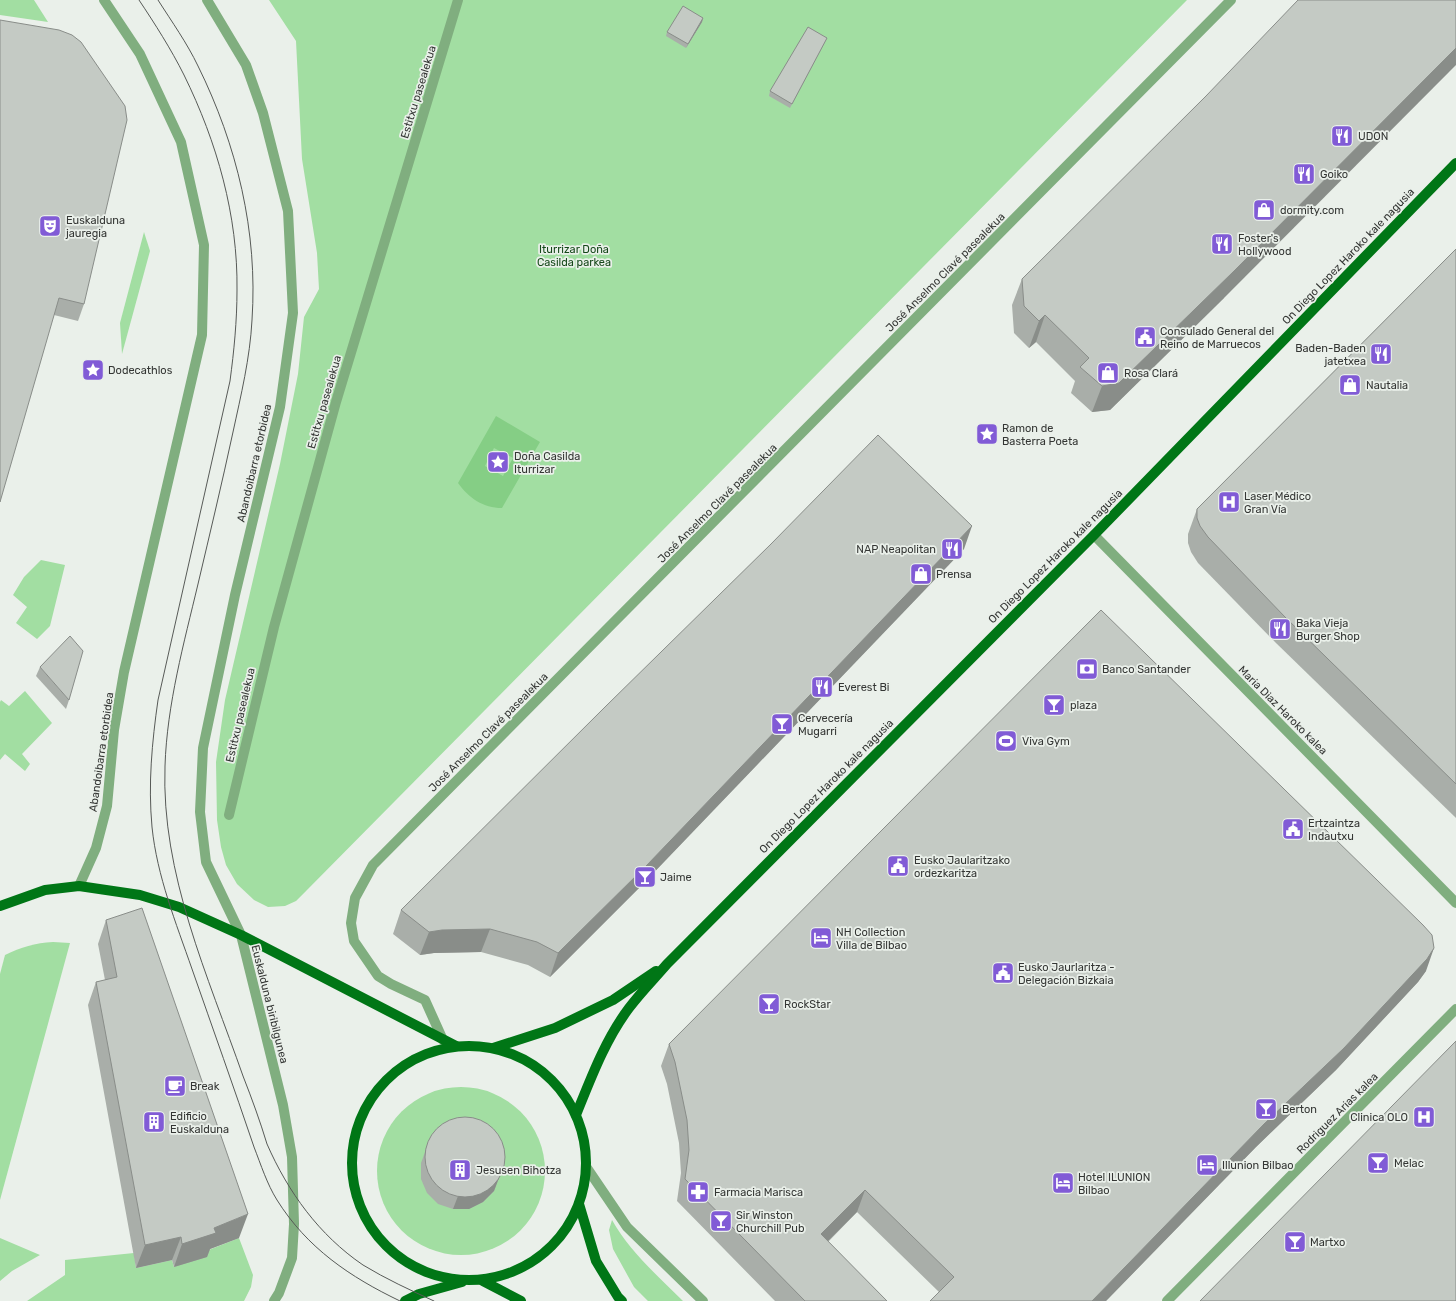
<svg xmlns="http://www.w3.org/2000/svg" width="1456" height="1301" font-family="Rubik,sans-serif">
	<rect width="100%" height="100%" fill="#eaf0ea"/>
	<g fill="#a2dea2">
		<polygon points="0,0 34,0 48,22 0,15"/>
		<polygon points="269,0 1187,0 307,890 296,901 285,906 268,907 254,900 237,884 226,865 221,847 217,820 216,762 225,700 280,464 298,374 304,317 319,289 317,253 302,159 296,41"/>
		<polygon points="144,232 150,251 122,354 120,323"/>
		<polygon points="41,560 65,565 50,626 37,639 16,623 27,607 13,595 24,577"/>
		<polygon points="25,691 52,723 22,754 30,764 25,771 5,754 0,760 0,702 1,700 9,706"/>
		<path d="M53 942 70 943 0 1200V974L5 955C21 947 35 943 53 942Z"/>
		<circle cx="461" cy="1171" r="84"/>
		<path d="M612 1220C630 1252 657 1275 683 1301H648L634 1287 613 1249 609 1230Z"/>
		<polygon points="0,1238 40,1255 12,1271 0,1281"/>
		<polygon points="239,1238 253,1275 251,1287 244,1301 27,1301 65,1275 65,1260 134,1253 136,1268 172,1260 174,1267 206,1251"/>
	</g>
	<path fill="#85ce85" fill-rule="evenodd" d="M496 416 540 442 502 508C483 508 469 498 458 483ZM494 448 513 458 503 476 485 466Z"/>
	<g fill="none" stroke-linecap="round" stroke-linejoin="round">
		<g stroke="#80ae7f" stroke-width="10">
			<polyline points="207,0 246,65 263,113 288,211 293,313 280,407 235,595 203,748 200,812 206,862 241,935 283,1105 292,1157 294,1224 292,1258 279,1293 274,1301"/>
			<polyline points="1094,535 1456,903"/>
			<polyline points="229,815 274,627 336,402 458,0"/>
			<polyline points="79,886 96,848 107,806 114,730 124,672 202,335 204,245 181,142 140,54 104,0"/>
			<polyline points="443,1040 425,1000 391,984 378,976 354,941 351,923 355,898 373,865 1231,0"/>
			<polyline points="587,1168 627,1227 703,1301"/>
			<polyline points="1167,1301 1456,1009"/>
		</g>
		<g stroke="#007616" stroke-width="10">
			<polyline points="0,906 45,890 79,886 140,895 179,907 241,935 456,1046"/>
			<circle cx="469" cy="1163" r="117"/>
			<polyline points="493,1048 555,1028 613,1000 656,971"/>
			<path d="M576 1115C591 1078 605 1040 629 1008 641 992 655 978 667 964L1094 535 1456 163"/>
			<polyline points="579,1204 596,1261 618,1297 622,1301"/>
			<polyline points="483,1281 521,1301"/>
			<polyline points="405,1301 419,1294 462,1282"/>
		</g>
		<g stroke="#575a57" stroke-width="1">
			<path d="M139 0C155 24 171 49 184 75 217 142 238 216 237 290 237 321 234 351 230 381L158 700C152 742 148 784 152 827 157 876 176 923 192 969 213 1029 234 1088 254 1147 261 1165 267 1184 277 1200 307 1248 350 1277 400 1301"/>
			<path d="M158 0C172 22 187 43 198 66 237 145 258 232 252 320 250 358 241 395 233 432 222 483 210 533 198 584 184 643 167 704 165 766 161 874 208 976 243 1076 252 1099 260 1121 267 1144 288 1192 319 1235 363 1265 386 1279 410 1290 434 1301"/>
		</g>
	</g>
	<g fill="#a9aea9">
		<polygon points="703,18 702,22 686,48 666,36 667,32"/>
		<polygon points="0,20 84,304 78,321 54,315"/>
		<polygon points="827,38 825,42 790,108 769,96 770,91"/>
		<polygon points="1456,249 1456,818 1275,642 1198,563 1191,552 1188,543 1188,534 1197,509"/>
		<polygon points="1022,279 1224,298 1110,410 1092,412 1071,393 1075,381 1036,342 1029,348 1014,333 1012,305"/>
		<polygon points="964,549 639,888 550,977 528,965 481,952 434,953 420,955 393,934 401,910"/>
		<polygon points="40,667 69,700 66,709 36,676"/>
		<polygon points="106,920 239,1238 210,1249 207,1257 174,1267 172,1260 136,1268 88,1005 96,982 105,980 98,944"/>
		<polygon points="1426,971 1418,982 1336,1070 1256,1147 1106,1301 930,1301 939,1292 857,1212 828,1242 887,1301 775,1301 677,1201 681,1173 679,1143 667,1084 661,1066 669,1044"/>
		<polygon points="431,1136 504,1163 494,1191 483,1202 469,1209 453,1209 438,1204 427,1193 421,1179 421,1163"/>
	</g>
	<g fill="#898d89">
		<polygon points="703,18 702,22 686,48 688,44"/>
		<polygon points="1456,48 1456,65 1224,298 1110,410 1092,412 1102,386"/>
		<polygon points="1045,315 1036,342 1029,348 1039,321"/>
		<polygon points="972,526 964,549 639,888 550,977 558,953"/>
		<polygon points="490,929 481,952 434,953 420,955 429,932 442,930"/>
		<polygon points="1434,948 1426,971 1418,982 1336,1070 1256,1147 1106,1301 1092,1301"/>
		<polygon points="499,1178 494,1191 483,1202 469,1209 453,1209 458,1196"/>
		<polygon points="865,1190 857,1212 812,1257 821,1234"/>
		<polygon points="248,1214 239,1238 210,1249 207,1257 174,1267 182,1244 214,1228"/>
		<polygon points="181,1237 172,1260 136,1268 145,1245"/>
	</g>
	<g fill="#c4cac4" stroke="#898d89">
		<polygon points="1298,0 1456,0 1456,48 1234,271 1119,383 1102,386 1080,367 1089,358 1045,315 1039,321 1024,306 1022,279 1206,96"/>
		<polygon points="683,6 703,18 688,44 667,32"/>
		<polygon points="0,20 59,30 72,35 81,42 125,106 127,120 84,304 59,298 0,502"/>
		<polygon points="808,27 827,38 792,104 770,91"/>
		<polygon points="1456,249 1456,784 1285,617 1208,537 1200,526 1197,518 1197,509"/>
		<polygon points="878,435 972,526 647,865 558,953 537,942 490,929 442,930 429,932 401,910 606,706 771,544"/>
		<polygon points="1101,610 1423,925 1432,935 1434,948 1427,959 1344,1048 1264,1124 1092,1301 930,1301 954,1277 865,1190 821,1234 887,1301 805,1301 685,1179 689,1150 687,1120 675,1062 669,1044"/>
		<polygon points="70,636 83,651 69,700 40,667"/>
		<polygon points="142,908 248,1214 214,1228 216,1233 182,1244 181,1237 145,1245 96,982 117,977 106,920"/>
		<polygon points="1456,1041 1456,1301 1200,1301"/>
		<circle cx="465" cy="1157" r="40"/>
	</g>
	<defs>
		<g id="restaurant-square" transform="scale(1.15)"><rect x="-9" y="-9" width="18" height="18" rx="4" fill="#815bd6" stroke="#eaf0ea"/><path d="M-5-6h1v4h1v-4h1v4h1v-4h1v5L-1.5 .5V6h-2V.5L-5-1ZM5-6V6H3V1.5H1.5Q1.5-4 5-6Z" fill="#fff"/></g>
		<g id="shop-square" transform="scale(1.15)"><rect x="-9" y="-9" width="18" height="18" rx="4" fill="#815bd6" stroke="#eaf0ea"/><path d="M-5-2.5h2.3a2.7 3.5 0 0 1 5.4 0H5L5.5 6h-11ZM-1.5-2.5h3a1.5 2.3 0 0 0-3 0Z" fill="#fff"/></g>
		<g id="theatre-square" transform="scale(1.15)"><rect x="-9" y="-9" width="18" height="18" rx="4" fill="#815bd6" stroke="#eaf0ea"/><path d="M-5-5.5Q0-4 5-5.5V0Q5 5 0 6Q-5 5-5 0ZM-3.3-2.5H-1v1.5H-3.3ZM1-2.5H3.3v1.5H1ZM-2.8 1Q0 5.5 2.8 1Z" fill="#fff"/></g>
		<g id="civic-square" transform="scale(1.15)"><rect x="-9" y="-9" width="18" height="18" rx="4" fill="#815bd6" stroke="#eaf0ea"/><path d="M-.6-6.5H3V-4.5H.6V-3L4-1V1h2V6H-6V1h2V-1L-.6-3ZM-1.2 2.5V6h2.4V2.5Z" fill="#fff"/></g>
		<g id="sight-square" transform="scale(1.15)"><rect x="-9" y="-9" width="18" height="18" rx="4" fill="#815bd6" stroke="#eaf0ea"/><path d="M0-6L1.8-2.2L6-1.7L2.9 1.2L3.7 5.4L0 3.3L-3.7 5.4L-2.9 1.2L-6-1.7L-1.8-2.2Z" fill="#fff"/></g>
		<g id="hospital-square" transform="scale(1.15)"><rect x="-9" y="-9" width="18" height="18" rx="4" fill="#815bd6" stroke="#eaf0ea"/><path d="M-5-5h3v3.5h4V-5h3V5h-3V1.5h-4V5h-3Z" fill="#fff"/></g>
		<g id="bank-square" transform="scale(1.15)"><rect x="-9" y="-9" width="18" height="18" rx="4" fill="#815bd6" stroke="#eaf0ea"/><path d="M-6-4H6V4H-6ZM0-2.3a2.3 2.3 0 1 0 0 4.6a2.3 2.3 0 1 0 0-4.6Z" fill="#fff"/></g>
		<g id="bar-square" transform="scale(1.15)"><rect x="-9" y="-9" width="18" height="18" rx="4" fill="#815bd6" stroke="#eaf0ea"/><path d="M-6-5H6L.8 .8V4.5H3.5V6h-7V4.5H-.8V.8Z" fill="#fff"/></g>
		<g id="stadium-square" transform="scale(1.15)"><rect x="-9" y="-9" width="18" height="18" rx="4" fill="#815bd6" stroke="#eaf0ea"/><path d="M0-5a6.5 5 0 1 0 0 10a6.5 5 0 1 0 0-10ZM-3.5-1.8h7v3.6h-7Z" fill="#fff"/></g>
		<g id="hotel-square" transform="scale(1.15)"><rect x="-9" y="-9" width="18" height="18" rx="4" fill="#815bd6" stroke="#eaf0ea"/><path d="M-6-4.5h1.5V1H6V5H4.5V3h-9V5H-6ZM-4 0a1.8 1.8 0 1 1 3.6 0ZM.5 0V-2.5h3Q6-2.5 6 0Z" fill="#fff"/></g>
		<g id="cafe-square" transform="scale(1.15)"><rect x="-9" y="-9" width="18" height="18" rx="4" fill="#815bd6" stroke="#eaf0ea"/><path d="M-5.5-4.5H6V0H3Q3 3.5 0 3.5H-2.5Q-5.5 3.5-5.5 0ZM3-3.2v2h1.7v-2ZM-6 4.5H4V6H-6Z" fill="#fff"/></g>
		<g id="building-square" transform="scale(1.15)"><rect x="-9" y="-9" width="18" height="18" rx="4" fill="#815bd6" stroke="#eaf0ea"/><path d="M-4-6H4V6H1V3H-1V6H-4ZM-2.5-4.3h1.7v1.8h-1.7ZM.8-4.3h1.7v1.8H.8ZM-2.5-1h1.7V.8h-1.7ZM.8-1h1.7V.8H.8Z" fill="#fff"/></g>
		<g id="pharmacy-square" transform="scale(1.15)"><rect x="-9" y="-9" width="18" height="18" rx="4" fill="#815bd6" stroke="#eaf0ea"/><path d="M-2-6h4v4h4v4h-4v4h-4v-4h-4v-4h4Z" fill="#fff"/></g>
	</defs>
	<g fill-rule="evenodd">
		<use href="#restaurant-square" x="1342" y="136"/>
		<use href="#restaurant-square" x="1304" y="174"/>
		<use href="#shop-square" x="1264" y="210"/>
		<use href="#theatre-square" x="50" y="226"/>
		<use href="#restaurant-square" x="1222" y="244"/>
		<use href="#civic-square" x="1145" y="337"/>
		<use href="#restaurant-square" x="1381" y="354"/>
		<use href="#sight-square" x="93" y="370"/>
		<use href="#shop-square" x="1108" y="373"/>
		<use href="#shop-square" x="1350" y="385"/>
		<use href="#sight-square" x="987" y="434"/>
		<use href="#sight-square" x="498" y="462"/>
		<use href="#hospital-square" x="1229" y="502"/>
		<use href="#restaurant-square" x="952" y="549"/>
		<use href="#shop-square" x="921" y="574"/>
		<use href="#restaurant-square" x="1280" y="629"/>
		<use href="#bank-square" x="1087" y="669"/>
		<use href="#restaurant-square" x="822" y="687"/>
		<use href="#bar-square" x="1054" y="705"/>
		<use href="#bar-square" x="782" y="724"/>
		<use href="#stadium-square" x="1006" y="741"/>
		<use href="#civic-square" x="1293" y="829"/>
		<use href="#civic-square" x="898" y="866"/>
		<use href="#bar-square" x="645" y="877"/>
		<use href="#hotel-square" x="821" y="938"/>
		<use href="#civic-square" x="1003" y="973"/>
		<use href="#bar-square" x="769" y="1004"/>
		<use href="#cafe-square" x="175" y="1086"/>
		<use href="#bar-square" x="1266" y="1109"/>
		<use href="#hospital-square" x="1424" y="1117"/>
		<use href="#building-square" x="154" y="1122"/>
		<use href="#bar-square" x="1378" y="1163"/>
		<use href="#hotel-square" x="1207" y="1165"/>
		<use href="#building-square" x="460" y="1170"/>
		<use href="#hotel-square" x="1063" y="1183"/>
		<use href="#pharmacy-square" x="698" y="1192"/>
		<use href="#bar-square" x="721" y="1221"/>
		<use href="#bar-square" x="1295" y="1242"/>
	</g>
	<g text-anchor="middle" stroke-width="3.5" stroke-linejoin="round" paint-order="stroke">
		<g font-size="11" fill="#343634" stroke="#eaf0ea">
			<text transform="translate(418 92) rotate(-73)" y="4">Estitxu pasealekua</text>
			<text transform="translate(1348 256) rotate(-46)" y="4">On Diego Lopez Haroko kale nagusia</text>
			<text transform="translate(945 272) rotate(-45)" y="4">José Anselmo Clavé pasealekua</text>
			<text transform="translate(324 402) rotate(-74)" y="4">Estitxu pasealekua</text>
			<text transform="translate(254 463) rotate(-77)" y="4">Abandoibarra etorbidea</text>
			<text transform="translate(717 503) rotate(-45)" y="4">José Anselmo Clavé pasealekua</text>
			<text transform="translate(1055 556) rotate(-45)" y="4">On Diego Lopez Haroko kale nagusia</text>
			<text transform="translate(1283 710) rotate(45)" y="4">Maria Diaz Haroko kalea</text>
			<text transform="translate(240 715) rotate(-77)" y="4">Estitxu pasealekua</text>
			<text transform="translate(488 732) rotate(-45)" y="4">José Anselmo Clavé pasealekua</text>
			<text transform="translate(101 752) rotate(-82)" y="4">Abandoibarra etorbidea</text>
			<text transform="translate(826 786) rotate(-45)" y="4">On Diego Lopez Haroko kale nagusia</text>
			<text transform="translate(270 1004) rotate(76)" y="4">Euskalduna biribilgunea</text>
			<text transform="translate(1337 1113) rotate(-45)" y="4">Rodriguez Arias kalea</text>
		</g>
		<g font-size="11" fill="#343634" stroke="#eaf0ea" text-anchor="start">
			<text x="1358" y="140">UDON</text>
			<text x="1320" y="178">Goiko</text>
			<text x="1280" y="214">dormity.com</text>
			<text x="66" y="224">Euskalduna<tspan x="66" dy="13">jauregia</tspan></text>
			<text x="1238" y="242">Foster's<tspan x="1238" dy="13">Hollywood</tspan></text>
			<text x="1160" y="335">Consulado General del<tspan x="1160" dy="13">Reino de Marruecos</tspan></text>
			<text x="1366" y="352" text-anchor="end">Baden-Baden<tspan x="1366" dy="13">jatetxea</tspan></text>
			<text x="108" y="374">Dodecathlos</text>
			<text x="1124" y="377">Rosa Clará</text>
			<text x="1366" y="389">Nautalia</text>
			<text x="1002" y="432">Ramon de<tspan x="1002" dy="13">Basterra Poeta</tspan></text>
			<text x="514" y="460">Doña Casilda<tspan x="514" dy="13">Iturrizar</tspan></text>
			<text x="1244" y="500">Laser Médico<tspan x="1244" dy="13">Gran Vía</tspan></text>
			<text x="936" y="553" text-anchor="end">NAP Neapolitan</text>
			<text x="936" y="578">Prensa</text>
			<text x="1296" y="627">Baka Vieja<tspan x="1296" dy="13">Burger Shop</tspan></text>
			<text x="1102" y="673">Banco Santander</text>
			<text x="838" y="691">Everest Bi</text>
			<text x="1070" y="709">plaza</text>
			<text x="798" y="722">Cervecería<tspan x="798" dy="13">Mugarri</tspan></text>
			<text x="1022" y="745">Viva Gym</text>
			<text x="1308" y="827">Ertzaintza<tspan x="1308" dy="13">Indautxu</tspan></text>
			<text x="914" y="864">Eusko Jaularitzako<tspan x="914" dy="13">ordezkaritza</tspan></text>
			<text x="660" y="881">Jaime</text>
			<text x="836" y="936">NH Collection<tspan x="836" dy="13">Villa de Bilbao</tspan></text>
			<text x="1018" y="971">Eusko Jaurlaritza -<tspan x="1018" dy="13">Delegación Bizkaia</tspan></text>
			<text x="784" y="1008">RockStar</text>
			<text x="190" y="1090">Break</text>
			<text x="1282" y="1113">Berton</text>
			<text x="170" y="1120">Edificio<tspan x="170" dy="13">Euskalduna</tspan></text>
			<text x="1408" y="1121" text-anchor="end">Clinica OLO</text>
			<text x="1394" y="1167">Melac</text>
			<text x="1222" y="1169">Illunion Bilbao</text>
			<text x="476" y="1174">Jesusen Bihotza</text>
			<text x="1078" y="1181">Hotel ILUNION<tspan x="1078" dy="13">Bilbao</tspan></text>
			<text x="714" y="1196">Farmacia Marisca</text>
			<text x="736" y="1219">Sir Winston<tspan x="736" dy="13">Churchill Pub</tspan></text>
			<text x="1310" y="1246">Martxo</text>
		</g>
		<g font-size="11" fill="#154819" stroke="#eaf0ea">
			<text x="574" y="253">Iturrizar Doña<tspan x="574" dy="13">Casilda parkea</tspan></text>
		</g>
	</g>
</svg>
